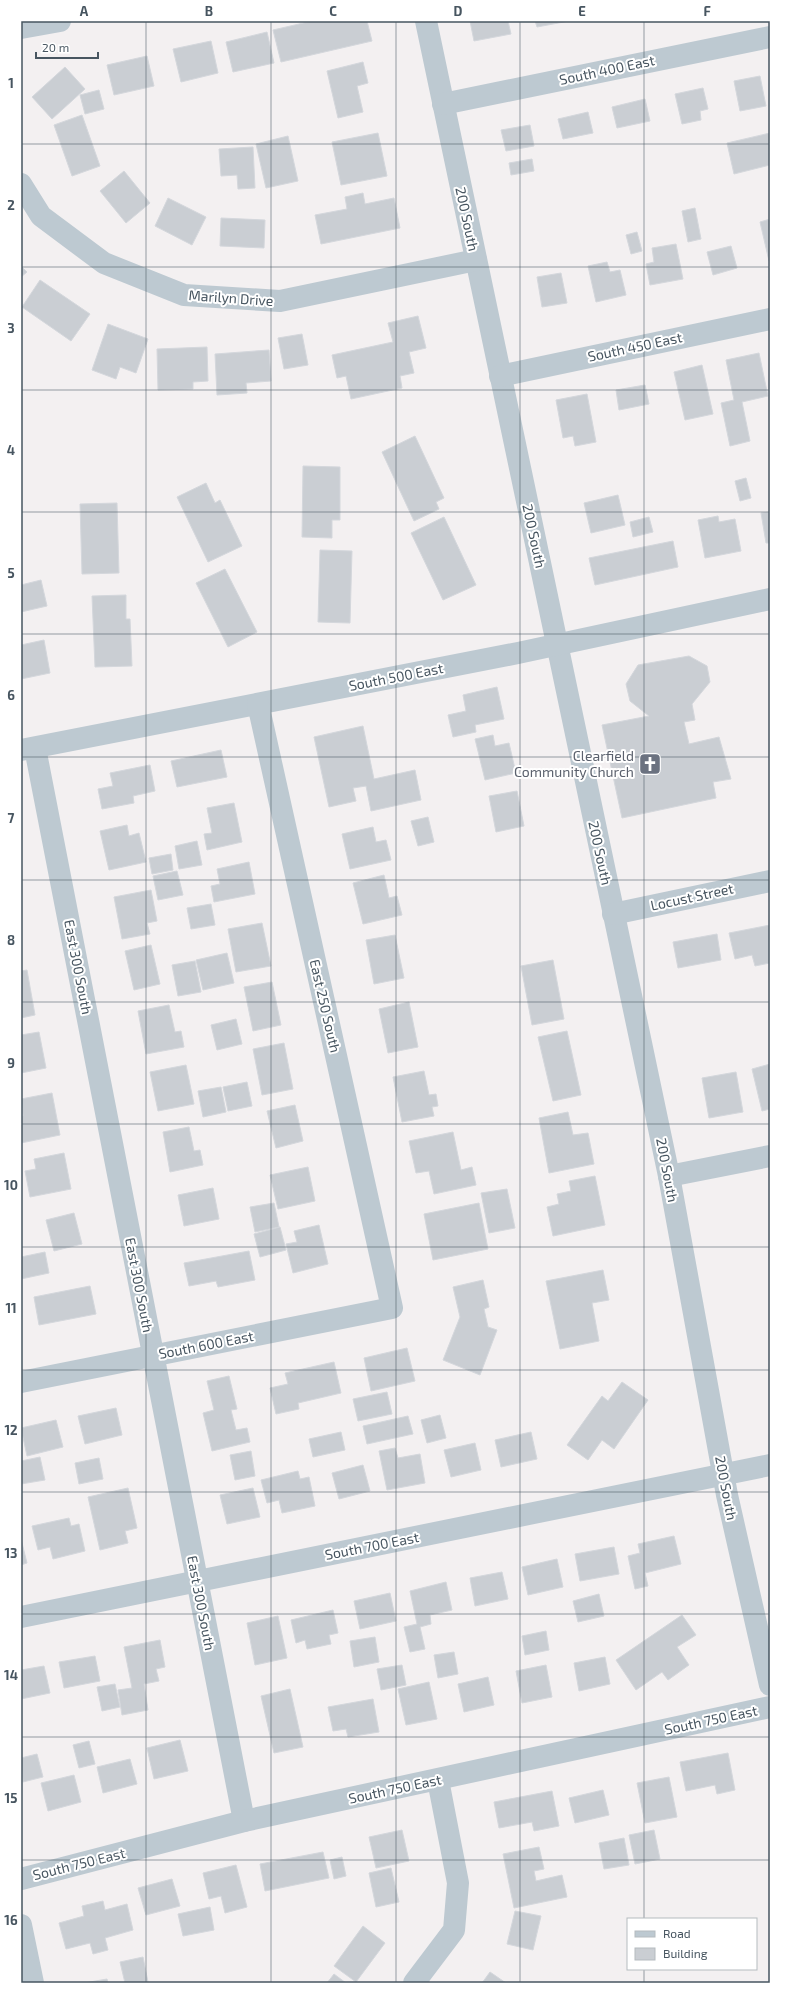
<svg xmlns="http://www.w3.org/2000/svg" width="791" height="2004" font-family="'Exo 2',sans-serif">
	<rect width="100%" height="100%" fill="#f3f0f1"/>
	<g fill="#caced3" stroke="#d4d7dc">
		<polygon points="312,21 367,21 372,41 281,62 273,30"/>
		<polygon points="470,21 508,21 511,34 474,41"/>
		<polygon points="535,21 569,21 537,27"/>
		<polygon points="267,32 274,63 233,72 226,42"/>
		<polygon points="211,41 218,73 181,82 173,49"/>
		<polygon points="147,56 154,86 114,95 107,65"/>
		<polygon points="363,62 368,83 357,86 363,112 338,118 327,71"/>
		<polygon points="65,67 85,89 52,119 32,97"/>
		<polygon points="760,76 766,106 740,111 734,81"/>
		<polygon points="703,88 708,109 700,111 701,120 682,124 675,94"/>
		<polygon points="99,90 104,109 85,114 80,95"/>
		<polygon points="645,99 650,121 617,128 612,107"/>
		<polygon points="588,112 593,133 563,139 558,119"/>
		<polygon points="82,115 100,166 72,176 54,125"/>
		<polygon points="530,125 534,146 506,151 501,130"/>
		<polygon points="378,133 387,176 341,185 332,142"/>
		<polygon points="770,133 770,165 734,174 727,143"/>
		<polygon points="288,136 298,181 266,188 256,144"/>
		<polygon points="253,147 255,188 238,189 237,175 221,176 219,149"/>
		<polygon points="532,159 534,171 511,175 509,163"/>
		<polygon points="124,171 150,203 126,223 100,191"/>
		<polygon points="363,193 365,204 394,198 400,228 321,244 315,215 347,209 345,197"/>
		<polygon points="168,198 206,217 192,245 155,226"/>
		<polygon points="695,208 701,239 688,242 682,211"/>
		<polygon points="221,218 265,220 264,248 220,246"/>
		<polygon points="770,219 770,261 769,261 760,222"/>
		<polygon points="637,232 642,251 631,254 626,235"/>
		<polygon points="676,244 683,279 650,285 646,264 654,262 652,248"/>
		<polygon points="731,246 737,268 713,275 707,252"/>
		<polygon points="607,262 610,272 620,270 626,295 596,302 588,266"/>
		<polygon points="21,266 27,272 21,277"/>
		<polygon points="561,273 567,303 542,307 537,277"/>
		<polygon points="40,280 90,314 71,341 22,307"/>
		<polygon points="418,316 426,348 409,352 414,373 400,376 402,388 351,399 346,376 337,378 332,355 393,342 388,323"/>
		<polygon points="108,324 148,339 136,373 120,367 116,379 92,370"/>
		<polygon points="302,334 308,365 284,369 278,338"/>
		<polygon points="207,347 208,381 193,382 193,389 158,390 157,349"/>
		<polygon points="269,350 271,381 246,383 247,393 217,395 215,354"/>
		<polygon points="759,353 768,396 742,402 750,441 730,446 721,403 734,400 726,360"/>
		<polygon points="702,365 713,414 685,420 674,372"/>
		<polygon points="645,385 649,404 619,410 616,390"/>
		<polygon points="587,394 596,442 575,446 573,436 563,438 556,400"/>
		<polygon points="415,436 444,498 436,502 439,509 414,521 382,452"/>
		<polygon points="303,466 340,467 340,520 332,520 332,538 302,537"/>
		<polygon points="746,478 751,498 740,501 735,481"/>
		<polygon points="206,483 215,503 220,500 242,546 208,562 177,497"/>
		<polygon points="618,495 625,525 591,533 584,503"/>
		<polygon points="117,503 119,573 82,574 80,504"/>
		<polygon points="770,512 770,543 766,543 761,513"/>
		<polygon points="718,516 719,522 735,519 741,551 705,558 698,520"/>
		<polygon points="444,517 476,585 443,600 411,533"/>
		<polygon points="649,517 653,532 633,537 630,522"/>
		<polygon points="673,541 678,567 595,585 589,558"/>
		<polygon points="320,550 352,551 350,623 318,622"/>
		<polygon points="225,569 257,632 228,647 196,583"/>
		<polygon points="41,580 47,606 21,612 21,585"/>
		<polygon points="126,595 126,619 130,619 132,666 95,667 92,596"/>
		<polygon points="44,640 50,673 21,679 21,645"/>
		<polygon points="689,656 707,666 710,682 692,704 695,720 684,722 689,744 719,737 731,779 713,782 716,798 622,818 602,725 649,716 630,701 626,684 638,665"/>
		<polygon points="497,687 504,719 475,725 476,732 453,737 448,715 466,711 463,695"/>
		<polygon points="363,726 374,779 415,770 421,800 371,811 366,786 353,788 356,801 329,807 314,737"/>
		<polygon points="493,735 495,746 509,743 516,773 485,780 475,739"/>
		<polygon points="221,750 227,777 177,787 171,761"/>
		<polygon points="150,765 155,791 133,796 134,803 102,809 98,789 113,786 110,773"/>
		<polygon points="517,791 524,826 496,832 489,796"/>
		<polygon points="234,803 242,842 207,850 204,834 212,833 207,808"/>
		<polygon points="428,817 434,842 418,846 411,821"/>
		<polygon points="127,825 129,836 139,833 146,862 109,870 100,831"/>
		<polygon points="373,827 376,842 386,840 391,860 350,869 342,834"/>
		<polygon points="197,841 202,865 179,869 175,846"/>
		<polygon points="171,854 173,870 152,874 149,858"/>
		<polygon points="249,862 255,894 214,902 211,886 220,884 217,869"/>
		<polygon points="177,871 183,895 158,900 153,876"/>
		<polygon points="384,875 389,898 397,896 402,915 363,924 353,883"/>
		<polygon points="151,890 157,921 147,923 150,934 122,939 114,897"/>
		<polygon points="211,904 215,925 191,929 187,908"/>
		<polygon points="262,923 271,966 236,972 228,929"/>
		<polygon points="770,925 770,963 755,966 752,955 735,959 729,933"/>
		<polygon points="717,934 721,960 678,968 673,942"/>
		<polygon points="395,935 404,978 374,984 366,940"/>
		<polygon points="151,945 160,984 134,990 125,951"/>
		<polygon points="227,953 234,983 203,990 196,960"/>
		<polygon points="553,960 564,1019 532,1025 521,966"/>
		<polygon points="195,961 201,992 178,996 172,965"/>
		<polygon points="27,970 35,1015 21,1018 21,971"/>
		<polygon points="272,982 281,1025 253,1031 244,987"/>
		<polygon points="409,1002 418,1047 388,1053 379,1009"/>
		<polygon points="169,1005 175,1032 181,1031 184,1047 146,1054 138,1011"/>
		<polygon points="236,1019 242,1044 217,1050 211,1025"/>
		<polygon points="567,1031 581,1095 553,1101 538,1037"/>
		<polygon points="39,1032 46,1068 21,1073 21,1035"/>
		<polygon points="284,1043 293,1089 262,1095 253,1049"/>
		<polygon points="770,1064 770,1109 762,1111 752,1069"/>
		<polygon points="186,1065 194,1104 158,1111 150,1072"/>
		<polygon points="424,1071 429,1095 436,1094 438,1106 432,1107 434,1116 402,1122 393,1077"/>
		<polygon points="736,1072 743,1112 709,1118 702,1078"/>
		<polygon points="247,1082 252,1106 228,1111 223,1087"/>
		<polygon points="221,1087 226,1112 203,1117 198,1091"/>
		<polygon points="52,1093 60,1135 21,1143 21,1116 23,1116 21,1099"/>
		<polygon points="295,1105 303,1141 276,1148 267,1111"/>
		<polygon points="568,1112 573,1135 588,1133 594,1164 549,1173 539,1118"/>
		<polygon points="189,1127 194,1151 200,1150 203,1165 170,1172 163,1132"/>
		<polygon points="453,1132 461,1170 472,1167 476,1185 434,1194 429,1171 416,1173 409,1141"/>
		<polygon points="64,1153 71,1189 30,1197 25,1171 36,1169 34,1159"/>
		<polygon points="308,1167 315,1201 278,1209 270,1175"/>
		<polygon points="595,1176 605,1225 553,1236 547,1207 559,1204 557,1194 571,1191 569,1181"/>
		<polygon points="213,1188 219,1219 184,1226 178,1195"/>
		<polygon points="507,1189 515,1228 489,1233 481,1193"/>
		<polygon points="274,1203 279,1227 255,1232 250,1207"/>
		<polygon points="479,1203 488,1249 433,1260 424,1214"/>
		<polygon points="74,1213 82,1244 54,1251 46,1220"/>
		<polygon points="319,1225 328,1264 293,1273 286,1244 297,1242 294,1231"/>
		<polygon points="280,1227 286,1250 260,1257 254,1234"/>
		<polygon points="249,1251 255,1280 218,1287 216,1281 189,1286 184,1263"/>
		<polygon points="45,1252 49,1273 21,1279 21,1257"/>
		<polygon points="603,1270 609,1300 592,1303 599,1341 560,1349 546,1281"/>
		<polygon points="483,1280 489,1307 484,1309 488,1327 497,1330 480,1375 443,1360 460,1317 453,1287"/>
		<polygon points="90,1286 96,1314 39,1325 34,1297"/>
		<polygon points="407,1348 415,1381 371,1391 364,1358"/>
		<polygon points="334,1362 341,1393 298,1403 299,1409 276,1414 270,1388 288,1384 285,1373"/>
		<polygon points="229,1376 237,1409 231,1410 236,1430 247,1428 250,1442 212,1451 203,1413 214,1410 207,1381"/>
		<polygon points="622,1382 648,1400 614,1449 602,1440 588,1460 567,1445 602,1396 608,1401"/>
		<polygon points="387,1392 392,1414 358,1421 353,1399"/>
		<polygon points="116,1408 122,1435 85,1444 78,1416"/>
		<polygon points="440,1415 446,1438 427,1443 421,1420"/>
		<polygon points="408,1416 413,1434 367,1444 363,1426"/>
		<polygon points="56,1420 63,1447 27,1456 21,1428"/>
		<polygon points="341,1432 345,1450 313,1457 309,1439"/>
		<polygon points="531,1432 537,1459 501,1467 495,1440"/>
		<polygon points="475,1443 481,1470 451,1477 444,1450"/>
		<polygon points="395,1448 398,1458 420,1454 425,1483 387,1490 379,1451"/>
		<polygon points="251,1451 255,1476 235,1480 230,1455"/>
		<polygon points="40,1457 45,1480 21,1484 21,1461"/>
		<polygon points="99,1458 103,1479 79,1484 75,1463"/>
		<polygon points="363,1465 370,1491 339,1499 332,1473"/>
		<polygon points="298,1471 300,1479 309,1477 315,1506 282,1513 279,1500 267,1503 261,1480"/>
		<polygon points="128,1488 137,1528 125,1531 128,1543 100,1550 88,1497"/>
		<polygon points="253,1488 260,1517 227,1524 220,1495"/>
		<polygon points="69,1518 71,1526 79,1524 85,1551 53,1559 50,1547 38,1550 32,1526"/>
		<polygon points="674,1536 681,1564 645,1573 648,1586 635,1589 628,1556 640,1553 638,1544"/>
		<polygon points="21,1539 27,1563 21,1565"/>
		<polygon points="614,1547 619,1574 580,1581 575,1554"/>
		<polygon points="557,1559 563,1587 528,1595 522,1567"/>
		<polygon points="502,1572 508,1599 475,1606 470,1578"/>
		<polygon points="446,1582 452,1610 430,1615 431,1624 420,1627 425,1649 410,1652 404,1627 417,1624 410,1591"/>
		<polygon points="390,1593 396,1621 360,1629 354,1601"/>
		<polygon points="599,1594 604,1616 578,1622 573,1601"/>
		<polygon points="333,1610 338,1633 329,1635 331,1644 307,1649 305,1640 296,1643 291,1620"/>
		<polygon points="682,1615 696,1635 677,1647 689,1665 668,1680 662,1672 636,1690 616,1660"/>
		<polygon points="278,1616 287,1658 255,1665 247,1623"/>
		<polygon points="546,1631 549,1650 525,1655 522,1636"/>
		<polygon points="375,1637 379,1662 354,1667 350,1641"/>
		<polygon points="160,1640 165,1667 156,1669 159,1681 144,1684 148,1710 122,1715 118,1690 132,1688 124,1647"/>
		<polygon points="454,1652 458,1674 438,1678 434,1655"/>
		<polygon points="95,1656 100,1681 64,1688 59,1662"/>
		<polygon points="605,1657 610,1684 579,1691 574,1663"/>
		<polygon points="402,1665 406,1685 381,1690 377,1669"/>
		<polygon points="546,1665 552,1697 522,1703 516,1671"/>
		<polygon points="44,1666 50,1693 21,1699 21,1670"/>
		<polygon points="488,1677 494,1705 464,1712 458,1684"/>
		<polygon points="429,1682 437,1719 406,1725 398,1689"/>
		<polygon points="115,1684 120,1707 102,1711 97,1687"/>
		<polygon points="290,1689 303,1747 274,1753 261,1696"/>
		<polygon points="373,1699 379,1732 348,1737 346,1729 333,1731 328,1707"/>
		<polygon points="180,1740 188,1771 154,1779 147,1748"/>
		<polygon points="89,1741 95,1764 79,1768 73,1745"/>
		<polygon points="728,1753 735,1790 717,1794 715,1785 686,1791 680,1762"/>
		<polygon points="37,1754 43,1777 23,1782 21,1758"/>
		<polygon points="130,1759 137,1784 103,1793 97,1767"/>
		<polygon points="74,1775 81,1802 48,1811 41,1783"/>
		<polygon points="669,1777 677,1817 645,1823 637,1783"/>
		<polygon points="603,1790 609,1815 575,1823 569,1798"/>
		<polygon points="552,1791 559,1826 534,1831 532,1822 499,1828 494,1802"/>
		<polygon points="402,1830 409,1861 376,1868 369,1837"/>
		<polygon points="654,1830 660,1859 635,1864 629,1835"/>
		<polygon points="624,1838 629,1865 604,1869 599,1843"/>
		<polygon points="539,1847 544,1869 534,1871 536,1881 562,1875 567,1897 514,1908 503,1854"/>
		<polygon points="323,1852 329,1878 265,1891 260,1864"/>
		<polygon points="342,1857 346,1876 334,1879 330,1860"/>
		<polygon points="236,1865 247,1907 225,1913 221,1896 209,1899 203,1873"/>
		<polygon points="391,1868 399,1902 376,1907 369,1873"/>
		<polygon points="172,1879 180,1906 146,1915 138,1888"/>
		<polygon points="103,1901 105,1910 127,1904 133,1930 105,1938 108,1950 93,1954 90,1943 66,1949 59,1923 84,1916 82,1906"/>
		<polygon points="210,1907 214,1930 183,1936 178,1914"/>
		<polygon points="515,1911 541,1916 533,1950 507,1944"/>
		<polygon points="363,1926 385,1943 356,1982 334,1966"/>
		<polygon points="143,1957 148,1982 125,1983 120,1962"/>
		<polygon points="490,1972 506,1983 482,1983"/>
		<polygon points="334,1974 346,1983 327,1983"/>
		<polygon points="107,1979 108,1983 84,1983"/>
	</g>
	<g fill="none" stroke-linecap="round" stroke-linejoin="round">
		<g stroke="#bdc9d1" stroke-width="22">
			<polyline points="426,21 669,1176 727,1495 770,1685"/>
			<polyline points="21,28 60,21"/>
			<polyline points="443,104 770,37"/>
			<polyline points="21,184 41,216 104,263 184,295 280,301 476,260"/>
			<polyline points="500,376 770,319"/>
			<polyline points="35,748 244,1821"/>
			<polyline points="21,750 518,653 770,599"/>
			<polyline points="613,914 770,881"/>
			<polyline points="669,1176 770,1156"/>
			<polyline points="21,1382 392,1308 258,704"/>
			<polyline points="21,1617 770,1465"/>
			<polyline points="21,1879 244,1821 770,1707"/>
			<polyline points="21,1925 33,1983"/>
			<polyline points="414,1983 454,1930 458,1883 438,1780"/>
		</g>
	</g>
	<path fill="none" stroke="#475560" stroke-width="1" stroke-opacity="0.55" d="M146 21V1983M271 21V1983M396 21V1983M520 21V1983M644 21V1919M21 144H770M21 267H770M21 390H770M21 512H770M21 634H770M21 757H770M21 880H770M21 1002H770M21 1124H770M21 1247H770M21 1370H770M21 1492H770M21 1614H770M21 1737H770M21 1860H770M644 1969V1983"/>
	<defs>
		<g id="church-square" transform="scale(1.15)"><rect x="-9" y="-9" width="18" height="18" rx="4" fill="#6b7280" stroke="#fff"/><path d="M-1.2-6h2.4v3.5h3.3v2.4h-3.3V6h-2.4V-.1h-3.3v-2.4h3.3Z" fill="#fff"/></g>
	</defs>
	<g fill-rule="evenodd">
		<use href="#church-square" x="650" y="764"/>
	</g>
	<g text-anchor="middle" stroke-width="4" stroke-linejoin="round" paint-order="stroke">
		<g font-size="14" fill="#475560" stroke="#fff">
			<text transform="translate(607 70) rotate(-12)" y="5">South 400 East</text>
			<text transform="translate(467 219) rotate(78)" y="5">200 South</text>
			<text transform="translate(231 298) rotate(4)" y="5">Marilyn Drive</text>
			<text transform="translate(635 347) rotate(-12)" y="5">South 450 East</text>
			<text transform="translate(534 536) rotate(78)" y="5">200 South</text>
			<text transform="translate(396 677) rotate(-11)" y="5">South 500 East</text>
			<text transform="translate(600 853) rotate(78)" y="5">200 South</text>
			<text transform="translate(692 897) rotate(-12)" y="5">Locust Street</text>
			<text transform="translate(78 967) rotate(79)" y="5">East 300 South</text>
			<text transform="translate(325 1006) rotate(77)" y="5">East 250 South</text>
			<text transform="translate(667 1170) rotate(79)" y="5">200 South</text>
			<text transform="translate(139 1285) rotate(79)" y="5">East 300 South</text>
			<text transform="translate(206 1345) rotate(-11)" y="5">South 600 East</text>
			<text transform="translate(726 1488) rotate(79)" y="5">200 South</text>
			<text transform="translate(372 1546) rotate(-11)" y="5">South 700 East</text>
			<text transform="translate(201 1603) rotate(79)" y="5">East 300 South</text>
			<text transform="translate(711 1720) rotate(-12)" y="5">South 750 East</text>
			<text transform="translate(395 1789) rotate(-12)" y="5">South 750 East</text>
			<text transform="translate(79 1864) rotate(-14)" y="5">South 750 East</text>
		</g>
		<g font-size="14" fill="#5b616d" stroke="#fff" text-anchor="end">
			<text x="634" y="761">Clearfield<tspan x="634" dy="16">Community Church</tspan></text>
		</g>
	</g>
	<rect width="791" height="2004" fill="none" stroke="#ffffff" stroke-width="44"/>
	<rect x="627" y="1918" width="130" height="52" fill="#ffffff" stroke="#b5bbbf"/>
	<rect x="635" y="1931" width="20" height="6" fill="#bdc9d1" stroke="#b5bbbf"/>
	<text x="663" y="1938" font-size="12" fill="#475560">Road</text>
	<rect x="635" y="1948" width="20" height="12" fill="#caced3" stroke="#b5bbbf"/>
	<text x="663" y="1958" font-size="12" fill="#475560">Building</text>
	<path d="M36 52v6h62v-6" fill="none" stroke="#475560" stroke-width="2"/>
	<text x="42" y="52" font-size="12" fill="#475560" stroke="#ffffff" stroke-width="3" paint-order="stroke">20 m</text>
	<rect x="22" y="22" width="747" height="1960" fill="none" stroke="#475560" stroke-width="1.5"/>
	<g font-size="13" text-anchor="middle" font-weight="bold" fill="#475560">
		<text x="84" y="16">A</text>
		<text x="209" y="16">B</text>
		<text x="333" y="16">C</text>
		<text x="458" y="16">D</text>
		<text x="582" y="16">E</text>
		<text x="707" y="16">F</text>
		<text x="11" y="88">1</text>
		<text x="11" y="210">2</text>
		<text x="11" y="333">3</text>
		<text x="11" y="455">4</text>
		<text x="11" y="578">5</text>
		<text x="11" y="700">6</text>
		<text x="11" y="823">7</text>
		<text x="11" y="945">8</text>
		<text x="11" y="1068">9</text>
		<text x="11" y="1190">10</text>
		<text x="11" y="1313">11</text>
		<text x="11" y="1435">12</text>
		<text x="11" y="1558">13</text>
		<text x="11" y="1680">14</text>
		<text x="11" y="1803">15</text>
		<text x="11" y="1925">16</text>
	</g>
</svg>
